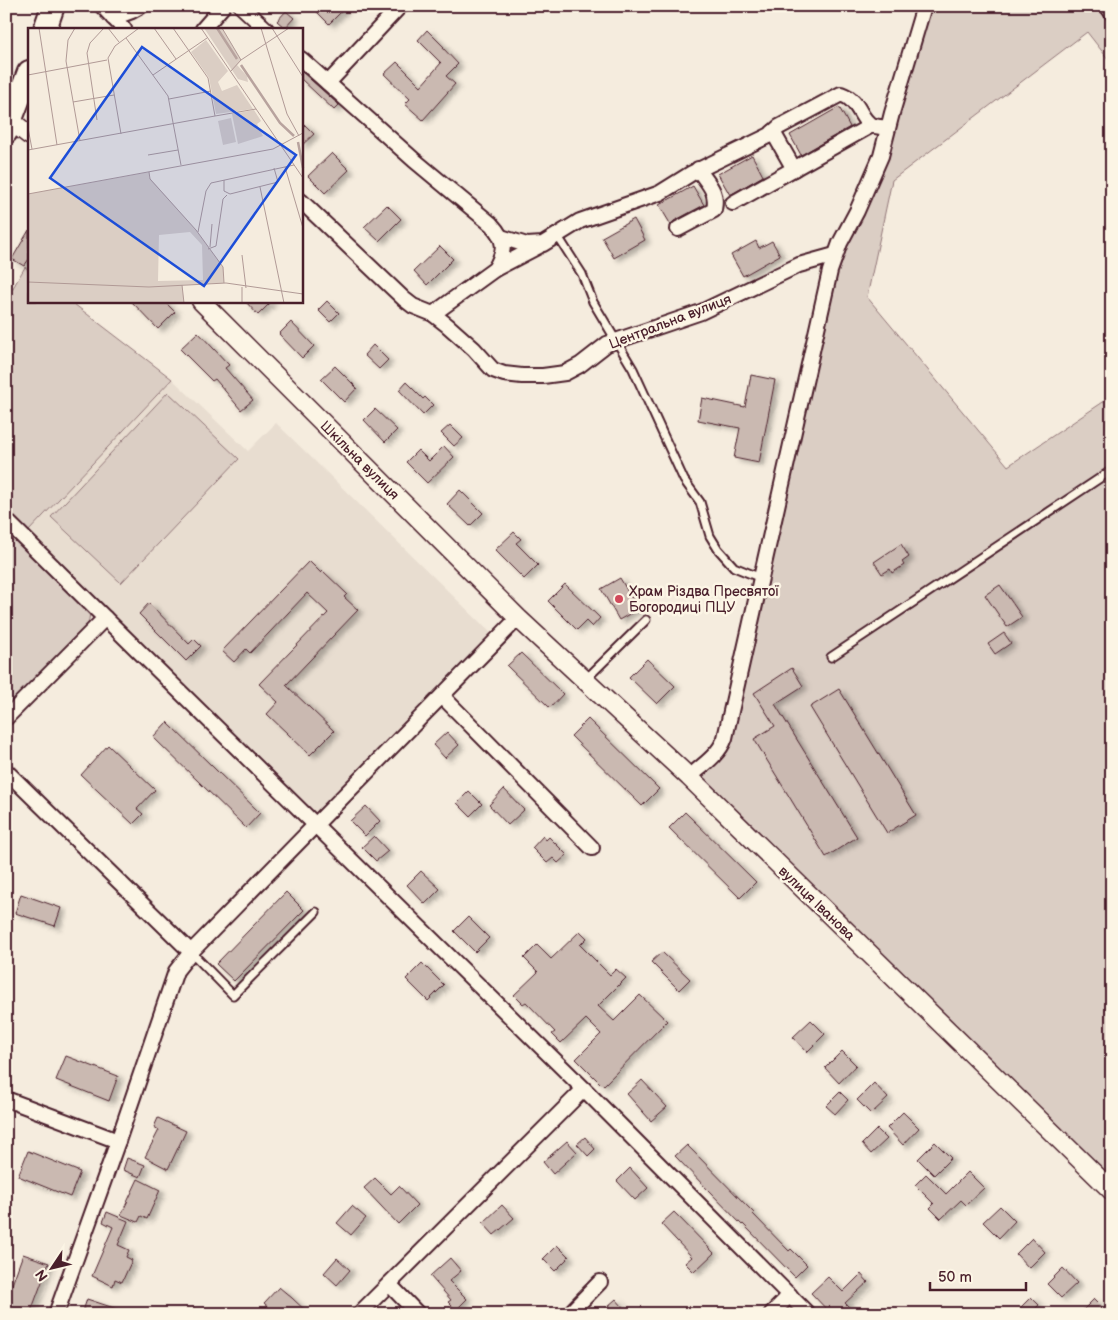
<svg xmlns="http://www.w3.org/2000/svg" width="1118" height="1320" font-family="'Balsamiq Sans',sans-serif">
	<defs>
		<filter id="shadow"><feDropShadow dx="5" dy="3" stdDeviation="2.5" flood-color="#0004"/></filter>
	</defs>
	<rect width="100%" height="100%" fill="#f5ecde"/>
	<filter id="ink" filterUnits="userSpaceOnUse"><feTurbulence type="fractalNoise" baseFrequency=".02" numOctaves="2"/><feDisplacementMap in="SourceGraphic" scale="10" xChannelSelector="R" yChannelSelector="G"/><feConvolveMatrix kernelMatrix="1 2 1 2 8 2 1 2 1" color-interpolation-filters="sRGB"/></filter>
	<g filter="url(#ink)">
		<polygon fill="#e8ddd0" points="172,379 248,451 276,423 492,634 314,815 27,533"/>
		<g fill="#dbcec4" stroke="#927678">
			<polygon points="924,6 1107,6 1112,13 1112,64 1087,32 892,180 867,297 1008,466 1112,396 1112,1191 689,777 715,755 830,271 857,211"/>
			<polygon points="25,267 29,270 29,301 70,301 172,379 27,533 6,512 6,300"/>
			<polygon points="168,392 239,459 121,583 51,517"/>
			<polygon points="6,526 90,613 88,625 6,713"/>
		</g>
		<g fill="#cab9b1" stroke="#4a1f2b" filter="url(#shadow)">
			<polygon points="321,6 347,6 329,24 316,11"/>
			<polygon points="286,11 294,18 285,28 277,21"/>
			<polygon points="427,30 444,47 443,48 458,64 446,76 455,84 423,120 405,104 410,99 384,74 397,62 421,86 441,63 418,40"/>
			<polygon points="301,71 339,105 334,110 301,79"/>
			<polygon points="839,107 850,127 801,155 790,135"/>
			<polygon points="301,121 314,134 301,146"/>
			<polygon points="332,153 349,170 325,193 308,176"/>
			<polygon points="752,155 763,176 730,195 718,174"/>
			<polygon points="693,186 704,205 674,221 671,225 659,205"/>
			<polygon points="387,205 401,219 379,241 364,227"/>
			<polygon points="634,219 645,240 614,258 602,237"/>
			<polygon points="29,230 29,259 24,266 12,259"/>
			<polygon points="756,241 759,248 772,241 780,255 743,276 731,255"/>
			<polygon points="440,246 453,259 427,285 414,271"/>
			<polygon points="131,301 164,301 175,312 158,329"/>
			<polygon points="245,301 272,301 258,315"/>
			<polygon points="327,301 339,313 330,322 318,310"/>
			<polygon points="291,322 314,346 302,358 279,334"/>
			<polygon points="198,332 229,365 225,368 253,400 241,410 215,379 212,381 180,349"/>
			<polygon points="373,345 388,360 379,369 364,355"/>
			<polygon points="335,366 357,388 344,402 321,379"/>
			<polygon points="751,375 775,380 759,463 734,458 740,428 698,420 702,398 745,407"/>
			<polygon points="406,382 423,399 425,397 433,405 423,415 399,390"/>
			<polygon points="375,409 397,430 385,442 364,420"/>
			<polygon points="450,425 463,438 454,446 441,433"/>
			<polygon points="444,446 454,457 427,483 406,462 418,450 429,461"/>
			<polygon points="460,490 483,513 470,526 447,504"/>
			<polygon points="514,532 521,539 516,543 538,565 524,579 495,550"/>
			<polygon points="901,544 909,557 902,562 904,565 892,573 890,569 882,574 874,562"/>
			<polygon points="309,561 321,573 323,571 347,594 344,597 358,610 286,685 334,731 310,755 267,714 278,702 259,684 328,613 307,593 250,653 246,649 234,662 222,651"/>
			<polygon points="620,578 638,609 619,620 601,589"/>
			<polygon points="565,584 600,618 592,627 586,621 577,630 548,601"/>
			<polygon points="1000,585 1022,617 1007,627 985,595"/>
			<polygon points="149,603 189,644 194,639 201,646 186,661 139,614"/>
			<polygon points="1004,633 1011,643 995,654 988,644"/>
			<polygon points="521,653 563,694 550,708 507,666"/>
			<polygon points="647,659 675,686 657,704 629,677"/>
			<polygon points="792,668 803,686 775,704 857,837 826,857 754,739 775,726 754,693"/>
			<polygon points="839,689 916,815 887,833 810,707"/>
			<polygon points="588,719 659,789 642,806 571,736"/>
			<polygon points="167,722 260,813 246,828 153,737"/>
			<polygon points="447,732 459,745 445,758 433,745"/>
			<polygon points="108,745 155,790 137,809 143,814 133,824 81,775"/>
			<polygon points="504,789 524,810 508,825 489,805"/>
			<polygon points="469,791 482,804 470,816 457,803"/>
			<polygon points="366,806 380,821 365,836 350,821"/>
			<polygon points="685,812 756,882 740,898 669,828"/>
			<polygon points="374,836 388,851 376,861 362,847"/>
			<polygon points="543,836 546,840 549,837 567,855 558,863 553,858 547,863 532,848"/>
			<polygon points="421,871 440,889 425,904 407,885"/>
			<polygon points="286,892 304,910 234,981 216,964"/>
			<polygon points="21,894 61,908 55,926 15,913"/>
			<polygon points="468,917 489,938 475,952 454,931"/>
			<polygon points="580,931 587,938 580,945 610,975 616,969 626,978 598,1006 614,1021 640,995 667,1021 603,1086 576,1059 601,1034 586,1019 561,1043 552,1034 555,1032 526,1002 523,1004 514,995 538,972 524,958 537,945 551,959"/>
			<polygon points="662,952 690,979 679,990 651,962"/>
			<polygon points="422,963 444,985 428,1001 406,979"/>
			<polygon points="811,1020 825,1034 807,1052 793,1037"/>
			<polygon points="842,1051 856,1065 839,1083 825,1068"/>
			<polygon points="66,1056 118,1076 109,1101 56,1080"/>
			<polygon points="642,1080 667,1107 651,1121 627,1094"/>
			<polygon points="874,1083 888,1098 871,1114 857,1100"/>
			<polygon points="840,1092 848,1100 835,1114 826,1106"/>
			<polygon points="903,1112 919,1128 903,1145 887,1128"/>
			<polygon points="158,1118 186,1131 168,1169 145,1157 159,1130 154,1127"/>
			<polygon points="877,1129 887,1139 871,1154 862,1144"/>
			<polygon points="585,1137 595,1149 588,1156 577,1144"/>
			<polygon points="567,1141 577,1152 553,1174 543,1162"/>
			<polygon points="935,1142 951,1158 934,1175 918,1159"/>
			<polygon points="687,1145 754,1213 753,1214 789,1251 791,1249 807,1265 795,1277 743,1224 742,1225 675,1156"/>
			<polygon points="28,1151 80,1172 70,1197 18,1176"/>
			<polygon points="127,1158 145,1165 140,1177 123,1170"/>
			<polygon points="630,1168 648,1188 635,1200 617,1181"/>
			<polygon points="968,1172 984,1188 966,1205 961,1200 941,1219 930,1208 934,1204 915,1185 926,1174 946,1194"/>
			<polygon points="375,1178 391,1194 399,1186 417,1205 398,1224 364,1188"/>
			<polygon points="138,1179 160,1190 147,1219 141,1216 138,1222 121,1215"/>
			<polygon points="502,1205 514,1218 494,1235 483,1223"/>
			<polygon points="352,1206 366,1218 351,1235 337,1223"/>
			<polygon points="1000,1206 1015,1221 999,1238 983,1222"/>
			<polygon points="107,1212 128,1221 118,1245 129,1250 126,1257 132,1260 122,1282 115,1279 113,1286 92,1276 113,1227 103,1222"/>
			<polygon points="674,1212 714,1253 694,1272 685,1263 692,1257 661,1224"/>
			<polygon points="1032,1238 1045,1252 1029,1268 1016,1254"/>
			<polygon points="557,1245 569,1257 555,1271 543,1259"/>
			<polygon points="23,1254 49,1263 30,1314 6,1314 6,1301"/>
			<polygon points="337,1258 350,1270 337,1285 324,1273"/>
			<polygon points="450,1258 461,1271 449,1281 467,1299 456,1310 448,1302 451,1300 430,1276"/>
			<polygon points="1063,1268 1077,1283 1061,1298 1047,1284"/>
			<polygon points="861,1274 868,1282 845,1303 856,1314 831,1314 811,1293 828,1277 843,1292"/>
			<polygon points="279,1287 292,1298 309,1314 276,1314 264,1303"/>
			<polygon points="1031,1297 1039,1305 1030,1314 1025,1314 1020,1308"/>
			<polygon points="87,1299 126,1312 125,1314 82,1314"/>
			<polygon points="616,1299 629,1314 599,1314"/>
			<polygon points="1094,1299 1109,1314 1079,1314"/>
		</g>
		<g fill="none" stroke-linecap="round" stroke-linejoin="round">
			<g stroke="#4a1f2b" stroke-width="11">
				<g id="service">
					<polyline points="557,235 582,274 593,302 633,369 684,480 700,502 710,536 718,549 734,567 761,578"/>
					<polyline points="831,657 1112,470"/>
					<polyline points="585,680 646,620"/>
					<polyline points="191,952 233,995 316,912"/>
				</g>
			</g>
			<g stroke="#4a1f2b" stroke-width="18">
				<g id="minor">
					<polyline points="102,6 124,29"/>
					<polyline points="241,6 266,29"/>
					<polyline points="1107,6 1112,13"/>
					<polyline points="113,18 132,11 141,6"/>
					<polyline points="203,29 223,6"/>
					<path d="M301 59 414 160 491 224C506 240 506 250 495 269L433 314"/>
					<polyline points="328,83 400,6"/>
					<polyline points="773,132 794,169"/>
					<polyline points="301,201 404,299 413,306 433,314 447,325 474,349 493,370 504,374 522,376 543,376 565,373 580,365 607,344 701,312 799,265 835,255"/>
					<polyline points="733,203 872,125"/>
					<path d="M678 229 714 210C718 191 708 184 698 169"/>
					<path d="M501 237 527 245 543 244 580 221 660 193 692 173 770 135 779 127 841 94C861 101 859 120 872 125 876 127 883 127 888 128"/>
					<polyline points="495,269 539,246"/>
					<polyline points="6,520 105,618 6,718"/>
					<polyline points="105,618 584,1089 808,1314"/>
					<polyline points="442,696 592,848"/>
					<polyline points="6,771 191,952"/>
					<path d="M689 777C702 766 719 755 725 738L830 271 840 243 857 211 881 156 892 113 924 6"/>
					<polyline points="6,1099 118,1141"/>
					<polyline points="389,1284 418,1314"/>
					<polyline points="56,1314 118,1141 176,971 191,952 518,618"/>
					<polyline points="359,1314 584,1089"/>
					<polyline points="569,1314 600,1282"/>
					<polyline points="771,1314 790,1295"/>
				</g>
			</g>
			<g stroke="#4a1f2b" stroke-width="21">
				<g id="tertiary">
					<polyline points="11,121 29,135"/>
					<polyline points="201,301 518,618 689,777 1112,1191"/>
				</g>
			</g>
			<g stroke="#4a1f2b" stroke-width="26">
				<g id="primary">
					<polyline points="45,29 53,6"/>
					<polyline points="6,132 29,72"/>
				</g>
			</g>
			<use href="#service" stroke="#fcf5e5" stroke-width="7"/>
			<use href="#minor" stroke="#fcf5e5" stroke-width="14"/>
			<use href="#tertiary" stroke="#fcf5e5" stroke-width="18"/>
			<use href="#primary" stroke="#fcf5e5" stroke-width="22"/>
		</g>
	</g>
	<circle fill="#d1495b" stroke="#fcf5e5" stroke-width="2" cx="619" cy="599" r="5"/>
	<g text-anchor="middle" stroke-width="5" stroke-linejoin="round" paint-order="stroke">
		<g font-size="14" fill="#4a1f2b" stroke="#fcf5e5">
			<text transform="translate(670 321) rotate(-21)" y="5">Центральна вулиця</text>
			<text transform="translate(360 460) rotate(45)" y="5">Шкільна вулиця</text>
			<text transform="translate(817 903) rotate(44)" y="5">вулиця Іванова</text>
		</g>
		<g font-size="14" fill="#4a1f2b" stroke="#fcf5e5" text-anchor="start">
			<text x="629" y="596">Храм Різдва Пресвятої<tspan x="629" dy="16">Богородиці ПЦУ</tspan></text>
		</g>
	</g>
	<g transform="translate(28 28)">
		<rect width="275" height="275" fill="#f5ecde"/>
		<path d="M176 0H194L213 32 209 37 219 48 220 54 210 51ZM178 12 200 43 190 54 194 63 209 57 225 81 188 86 181 50 163 24ZM226 82 233 93 229 96 235 108 210 116 204 86ZM203 90 208 114 195 117 190 93ZM121 144V149L168 202 195 239 196 255 154 257 156 275H0V166ZM162 204 174 217 175 252 130 253 131 207Z" fill="#dbcec4" fill-rule="evenodd"/>
		<path fill="none" stroke="#b8a39e" stroke-width="2.5" d="M189 0 209 31M213 37 252 95 266 108M270 114 275 140"/>
		<path fill="none" stroke="#b19a96" stroke-width="1" d="M11 0 29 117M47 0 40 12 38 33 52 113M80 0 91 14M126 0 148 31M145 0 180 50 187 88 228 81M173 0 275 150M194 0 213 32M233 0 259 86 271 108M244 0 275 49M98 10 140 68 153 137M202 44 213 32 261 0M0 47 79 32M125 47 179 10M141 71 183 63M45 74 86 67M69 92 59 25 62 15 76 0M0 100 4 121M93 106 80 30 87 18 111 0M0 122 187 88M120 127 150 122M257 139 275 200M121 144 122 151 168 202 195 239 196 255M196 152V163L202 166 250 154 246 140M232 159 256 275M0 166 245 121 275 105M170 204 178 163 183 155 266 137M182 219 184 196M180 221 188 218 195 171 199 167M214 227 218 260M0 254 121 259 198 255 275 266M154 257 156 275M214 259V275"/>
		<path fill="#1d4ed8" fill-opacity="0.15" stroke="#1d4ed8" stroke-width="2.5" d="M114 19 268 127 176 258 22 150Z"/>
		<rect width="275" height="275" fill="none" stroke="#4a1f2b" stroke-width="2.5"/>
	</g>
	<rect width="1118" height="1320" fill="none" stroke="#fcf5e5" stroke-width="25"/>
	<rect x="12" y="12" width="1093" height="1295" fill="none" stroke="#4a1f2b" stroke-width="2" filter="url(#ink)"/>
	<g transform="translate(52 1268) rotate(235)" stroke="#fcf5e5" stroke-width="4" paint-order="stroke">
	<path d="M0-4L9 19L0 12L-9 19Z" fill="#4a1f2b"/>
	<text y="-8" font-size="14" font-weight="bold" text-anchor="middle" fill="#4a1f2b">N</text>
	</g>
	<path d="M930 1282v8h96v-8" fill="none" stroke="#4a1f2b" stroke-width="2.5"/>
	<text x="938" y="1282" font-size="15" fill="#4a1f2b" stroke="#fcf5e5" stroke-width="4" paint-order="stroke">50 m</text>
</svg>
